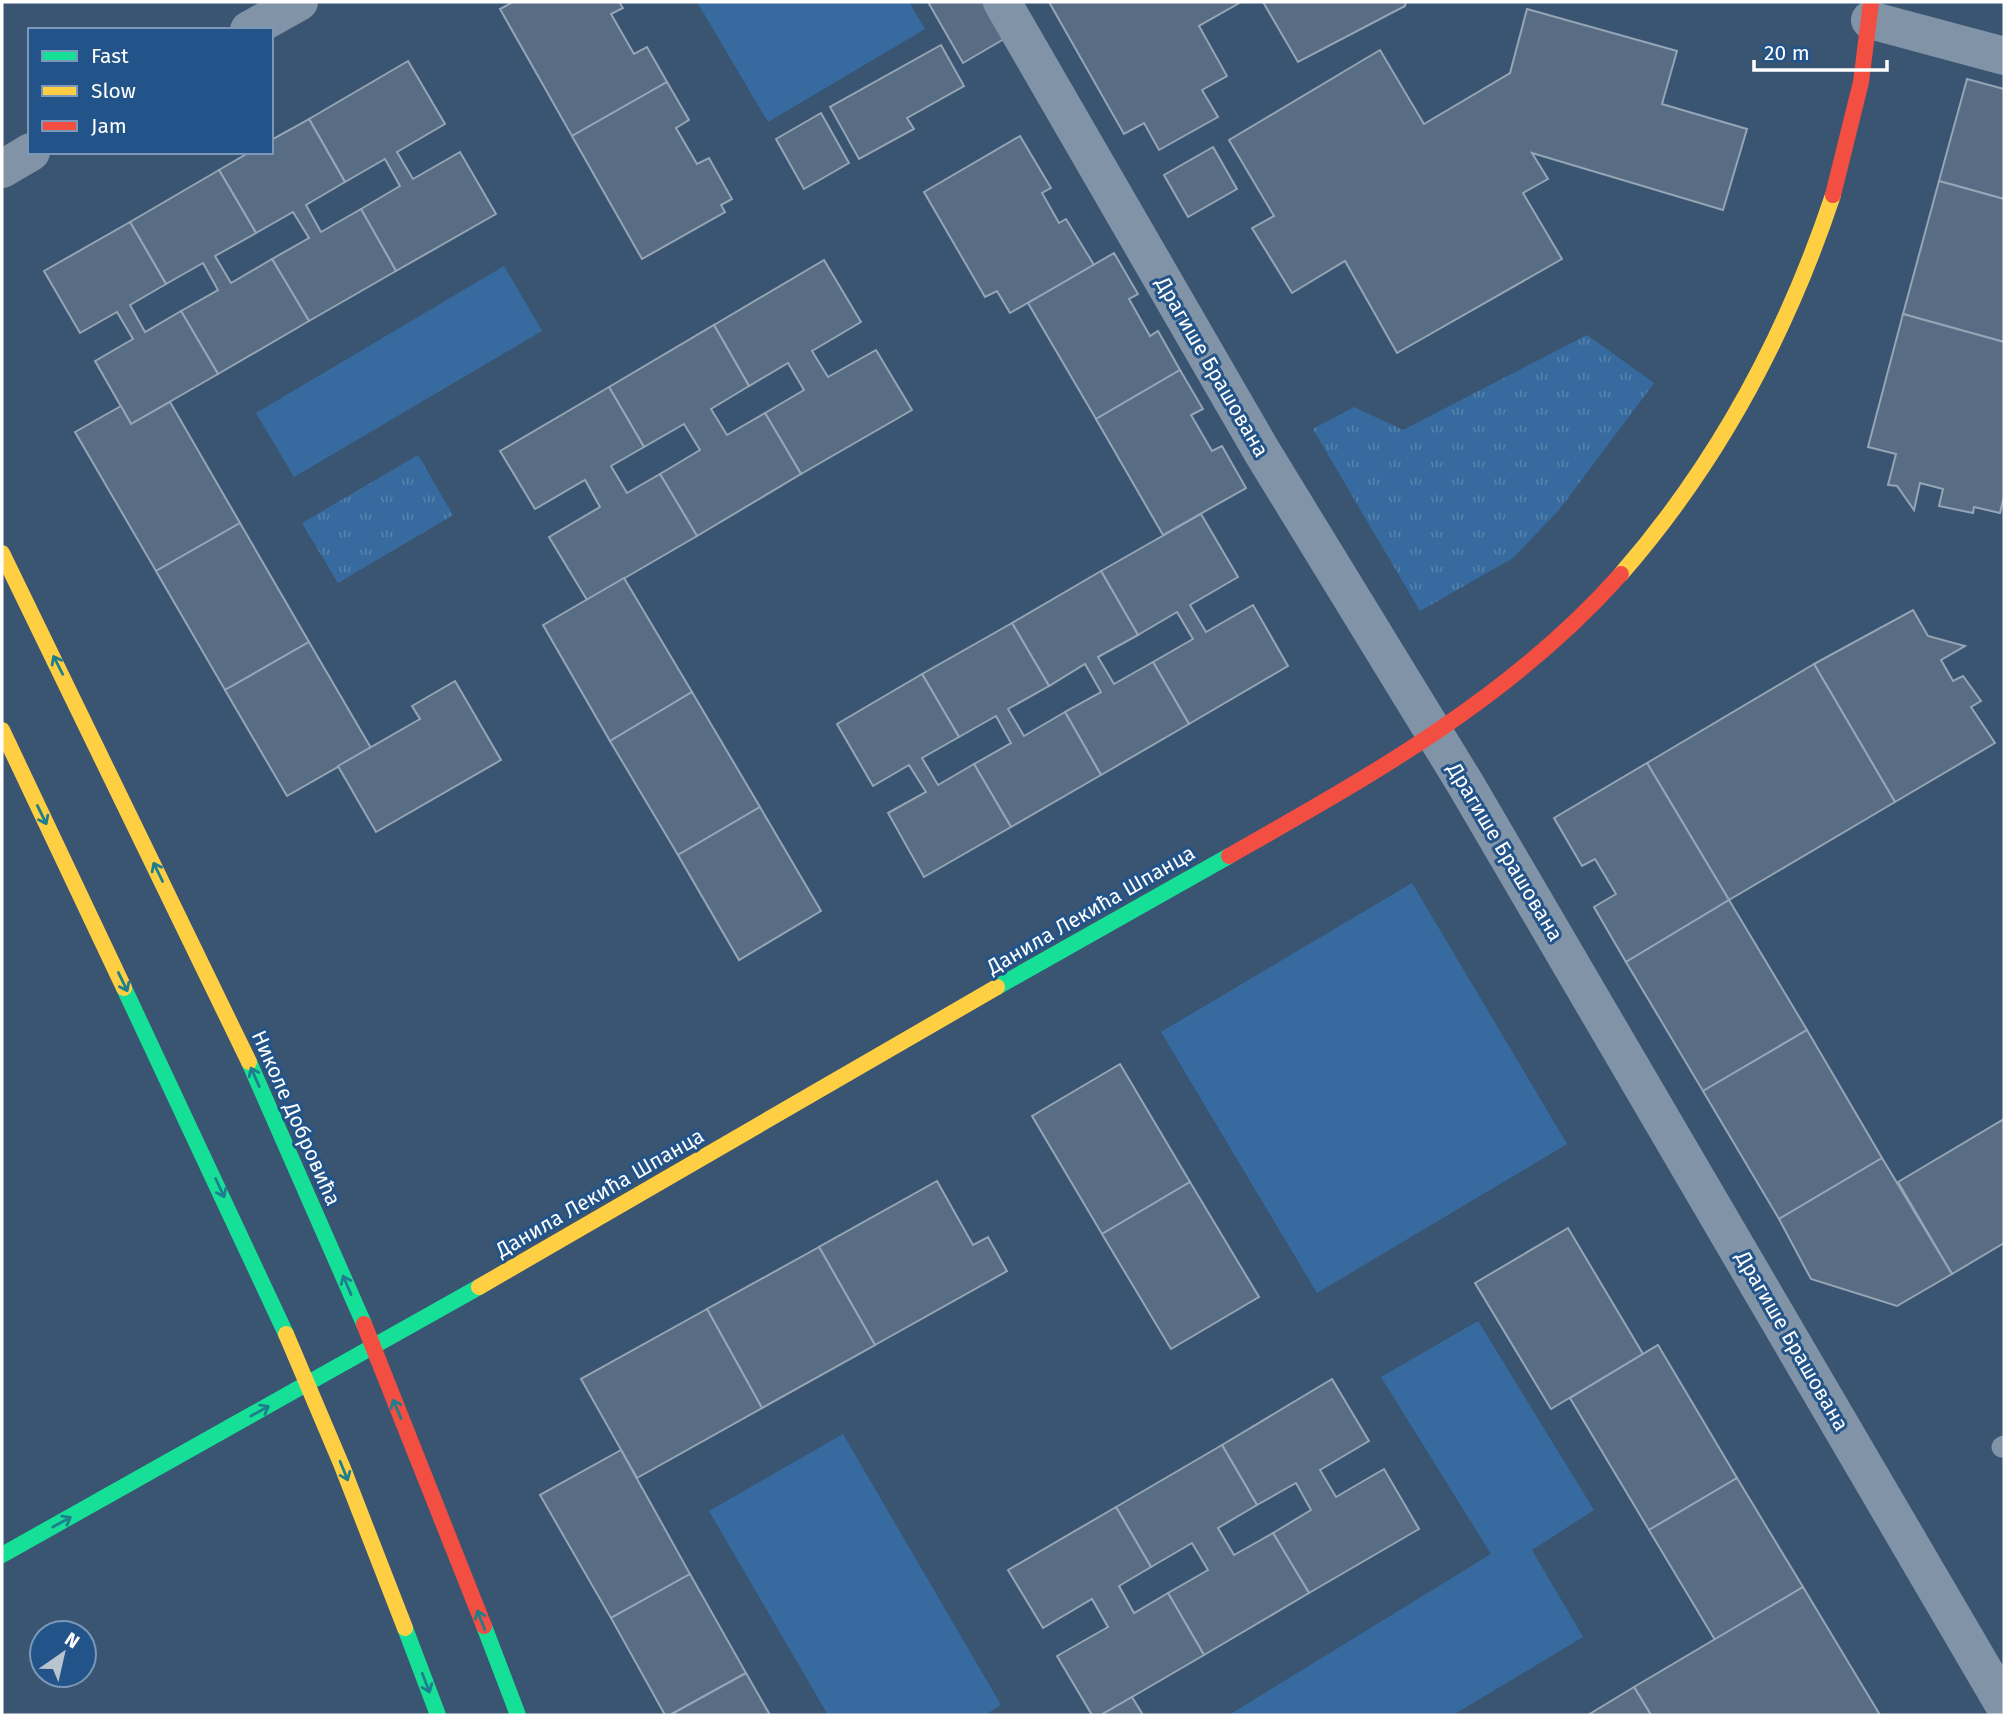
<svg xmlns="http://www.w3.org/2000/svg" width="2006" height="1717" font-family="'Fira Sans',sans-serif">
	<defs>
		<pattern id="park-tufts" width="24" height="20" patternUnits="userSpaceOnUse" patternTransform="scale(1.75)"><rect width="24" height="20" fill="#376b9f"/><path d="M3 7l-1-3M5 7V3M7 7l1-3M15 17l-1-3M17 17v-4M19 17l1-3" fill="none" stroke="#5581ad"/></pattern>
	</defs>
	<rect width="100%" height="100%" fill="#3a5572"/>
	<g fill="#376b9f">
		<polygon points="697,2 909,2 925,29 768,122"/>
		<polygon points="504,266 542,331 294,477 256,413"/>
		<polygon points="1412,883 1567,1144 1317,1293 1161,1032"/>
		<polygon points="1478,1321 1594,1510 1532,1550 1583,1637 1453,1715 1229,1715 1491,1554 1381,1377"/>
		<polygon points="843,1434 1001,1705 985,1715 828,1715 709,1511"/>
	</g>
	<g fill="url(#park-tufts)">
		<polygon points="1587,335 1654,383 1559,510 1513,558 1420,611 1313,429 1354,407 1403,430"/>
		<polygon points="418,455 453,515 338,583 302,523"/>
	</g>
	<g fill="#586d84" stroke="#95a5b5" stroke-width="2">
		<polygon points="513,2 619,2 623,8 611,14 634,54 647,47 667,82 572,136 500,9"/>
		<polygon points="928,2 983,2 1004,39 963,63"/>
		<polygon points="1049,2 1241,2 1199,26 1227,76 1202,90 1218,117 1159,150 1144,123 1124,134"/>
		<polygon points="1263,2 1406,2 1405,6 1298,62"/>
		<polygon points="1527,9 1677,51 1662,104 1747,129 1723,210 1532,153 1548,179 1523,193 1562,259 1397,353 1345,261 1292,293 1252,228 1274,216 1229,140 1380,50 1424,124 1510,73"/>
		<polygon points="941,45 964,86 907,118 914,129 859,159 830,107"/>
		<polygon points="408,61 445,124 397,152 413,179 460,152 496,214 396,271 361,209 400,186 385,159 345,182 309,119"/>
		<polygon points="1967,79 2004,89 2004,199 1939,181"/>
		<polygon points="667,82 689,120 676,128 697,164 709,158 732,199 721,205 725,212 642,259 572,136"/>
		<polygon points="821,113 849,163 804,189 776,139"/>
		<polygon points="309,119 345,182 306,205 321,232 361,209 396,271 309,321 272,259 309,238 293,212 256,233 219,170 250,152 271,152 271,140"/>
		<polygon points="1020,136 1051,188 1042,193 1059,223 1066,219 1094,265 1010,313 997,291 985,297 924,192"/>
		<polygon points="1213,147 1237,189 1188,217 1164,175"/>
		<polygon points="219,170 256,233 215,256 231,283 272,259 309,321 218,374 181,311 218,290 203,263 166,284 130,222"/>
		<polygon points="1939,181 2004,199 2004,342 1903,314"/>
		<polygon points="130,222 166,284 130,305 145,332 181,311 218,374 131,424 95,361 133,339 117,312 80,333 44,271"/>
		<polygon points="1114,253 1138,294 1129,299 1150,336 1158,331 1180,370 1096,419 1028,303"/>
		<polygon points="824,260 861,322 812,351 828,377 876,350 912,410 801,474 765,413 804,390 788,363 749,386 714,325"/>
		<polygon points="1903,314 2004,342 2004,496 2000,513 1974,507 1973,513 1939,506 1943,489 1920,483 1914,510 1897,486 1888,485 1896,454 1868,447"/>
		<polygon points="714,325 749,386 711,409 727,435 765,413 801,474 697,536 660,474 700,450 684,424 644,447 609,387"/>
		<polygon points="1180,370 1203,409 1191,415 1212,451 1222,446 1246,488 1163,535 1096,419"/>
		<polygon points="609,387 644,447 611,466 627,493 660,474 697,536 587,600 549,537 600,507 585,480 535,509 500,451"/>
		<polygon points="170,402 240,523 156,571 75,432 121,406 131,424"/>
		<polygon points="1201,514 1238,577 1190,605 1206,632 1253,605 1288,666 1189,724 1153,662 1193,639 1177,612 1138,635 1101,571"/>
		<polygon points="240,523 309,642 225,690 156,571"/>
		<polygon points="1101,571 1138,635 1098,657 1114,684 1153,662 1189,724 1101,775 1065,712 1101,692 1085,664 1049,686 1012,623"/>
		<polygon points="624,578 692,692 610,741 543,625"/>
		<polygon points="1913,610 1928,636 1965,646 1941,660 1953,681 1963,676 1981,701 1971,707 1995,743 1895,802 1814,664"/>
		<polygon points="1012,623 1049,686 1008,709 1024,736 1065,712 1101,775 1011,827 974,764 1011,743 996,716 959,737 922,674"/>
		<polygon points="309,642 371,748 287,796 225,690"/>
		<polygon points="1814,664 1895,802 1729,900 1647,763"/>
		<polygon points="922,674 959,737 922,758 938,785 974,764 1011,827 924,877 888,813 926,792 909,765 873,786 837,724"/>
		<polygon points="455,681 501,760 376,832 338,766 420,719 412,706"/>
		<polygon points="692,692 760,807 678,855 610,741"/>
		<polygon points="1647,763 1729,900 1626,962 1594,907 1616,894 1595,859 1582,866 1554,818"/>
		<polygon points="760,807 821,911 739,960 678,855"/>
		<polygon points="1729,900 1807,1030 1703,1091 1626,962"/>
		<polygon points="1807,1030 1882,1158 1779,1219 1703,1091"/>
		<polygon points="1120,1064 1190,1182 1102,1234 1032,1116"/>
		<polygon points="2004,1119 2004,1243 1952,1274 1898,1182"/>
		<polygon points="1882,1158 1952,1274 1897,1306 1811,1279 1779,1219"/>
		<polygon points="937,1181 973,1245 988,1237 1007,1271 875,1345 819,1247"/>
		<polygon points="1190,1182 1259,1297 1171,1349 1102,1234"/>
		<polygon points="1568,1228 1643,1354 1551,1409 1475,1283"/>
		<polygon points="819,1247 875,1345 762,1408 707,1309"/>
		<polygon points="707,1309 762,1408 637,1478 581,1379"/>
		<polygon points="1658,1345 1737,1478 1649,1530 1570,1398"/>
		<polygon points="1332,1379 1369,1441 1320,1470 1336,1497 1384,1469 1419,1529 1309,1593 1273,1533 1311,1510 1296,1483 1257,1505 1222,1445"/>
		<polygon points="1222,1445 1257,1505 1218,1528 1234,1555 1273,1533 1309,1593 1204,1655 1168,1593 1208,1570 1192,1543 1151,1567 1116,1507"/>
		<polygon points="621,1450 690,1574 611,1618 540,1495"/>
		<polygon points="1737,1478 1803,1587 1715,1640 1649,1530"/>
		<polygon points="1116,1507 1151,1567 1119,1586 1134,1613 1168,1593 1204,1655 1101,1715 1092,1715 1057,1656 1108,1627 1092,1599 1043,1628 1008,1570"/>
		<polygon points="690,1574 746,1673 670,1715 665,1715 611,1618"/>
		<polygon points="1803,1587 1880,1715 1651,1715 1634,1687"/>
		<polygon points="746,1673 770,1715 670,1715"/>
		<polygon points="1634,1687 1651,1715 1588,1715"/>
		<polygon points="1132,1697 1143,1715 1101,1715"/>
	</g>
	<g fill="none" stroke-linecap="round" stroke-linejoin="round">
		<polyline stroke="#8193a7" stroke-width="21" points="2002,1447 2004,1446"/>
		<g stroke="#8193a7" stroke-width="38">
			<polyline points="1002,2 1261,450 1466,785 2004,1705"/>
			<polyline points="1870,20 2004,56"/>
			<polyline points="249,30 299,2"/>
			<polyline points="2,169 31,152"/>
		</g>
		<g stroke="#16e098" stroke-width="16">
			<polyline points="997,987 1229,856"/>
			<polyline points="124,988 286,1334"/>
			<polyline points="249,1062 364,1324"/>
			<polyline points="2,1555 479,1287"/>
			<polyline points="484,1626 518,1715"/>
			<polyline points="405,1628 438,1715"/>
		</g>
		<g stroke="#ffcf43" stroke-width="16">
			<polyline points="2,553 249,1062"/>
			<path d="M1621 574C1717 464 1787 333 1833 195"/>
			<polyline points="2,730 124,988"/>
			<polyline points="479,1287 997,987"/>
			<polyline points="286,1334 342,1466 405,1628"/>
		</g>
		<g stroke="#f24e42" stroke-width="16">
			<polyline points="1833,195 1861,82 1871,2"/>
			<path d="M1229 856C1370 776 1512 697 1621 574"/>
			<polyline points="364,1324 484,1626"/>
		</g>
	</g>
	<defs><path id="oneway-shaft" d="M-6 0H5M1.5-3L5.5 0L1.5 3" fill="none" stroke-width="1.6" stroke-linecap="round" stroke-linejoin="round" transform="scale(1.75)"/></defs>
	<g stroke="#1f7e8e">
		<use href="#oneway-shaft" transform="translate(58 665) rotate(-117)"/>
		<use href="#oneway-shaft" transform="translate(42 815) rotate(64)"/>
		<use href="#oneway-shaft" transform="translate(158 872) rotate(-116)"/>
		<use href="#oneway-shaft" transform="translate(123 982) rotate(64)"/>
		<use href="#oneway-shaft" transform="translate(255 1077) rotate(-114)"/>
		<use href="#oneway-shaft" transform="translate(220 1188) rotate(65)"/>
		<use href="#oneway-shaft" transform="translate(347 1285) rotate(-113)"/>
		<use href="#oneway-shaft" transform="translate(397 1409) rotate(-113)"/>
		<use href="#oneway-shaft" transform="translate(260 1411) rotate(-29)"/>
		<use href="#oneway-shaft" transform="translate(344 1471) rotate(68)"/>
		<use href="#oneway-shaft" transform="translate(62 1522) rotate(-29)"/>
		<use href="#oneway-shaft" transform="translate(481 1620) rotate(-111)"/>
		<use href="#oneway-shaft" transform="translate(426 1683) rotate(69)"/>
	</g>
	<g text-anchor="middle" stroke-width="6" stroke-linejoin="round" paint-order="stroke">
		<g font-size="21" fill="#fff" stroke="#235489">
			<text transform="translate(1212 367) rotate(60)" y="7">Драгише Брашована</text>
			<text transform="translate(1505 852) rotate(59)" y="7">Драгише Брашована</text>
			<text transform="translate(1091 910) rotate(-30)" y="7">Данила Лекића Шпанца</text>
			<text transform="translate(296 1118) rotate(66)" y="7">Николе Добровића</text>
			<text transform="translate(600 1193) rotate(-30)" y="7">Данила Лекића Шпанца</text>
			<text transform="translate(1792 1341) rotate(60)" y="7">Драгише Брашована</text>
		</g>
	</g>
	<rect width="2006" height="1717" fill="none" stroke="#ffffff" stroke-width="7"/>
	<rect x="28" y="28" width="245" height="126" fill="#235489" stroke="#7b98b8" stroke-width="2"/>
	<rect x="42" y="51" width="35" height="10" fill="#16e098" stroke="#7b98b8" stroke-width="2"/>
	<text x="91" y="63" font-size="21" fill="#ffffff">Fast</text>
	<rect x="42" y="86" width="35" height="10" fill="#ffcf43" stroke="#7b98b8" stroke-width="2"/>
	<text x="91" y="98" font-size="21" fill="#ffffff">Slow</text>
	<rect x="42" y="121" width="35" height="10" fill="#f24e42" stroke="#7b98b8" stroke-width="2"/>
	<text x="91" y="133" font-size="21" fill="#ffffff">Jam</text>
	<g transform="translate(63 1654) rotate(34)"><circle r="33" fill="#235489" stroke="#7b98b8" stroke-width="2"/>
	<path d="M0-5L12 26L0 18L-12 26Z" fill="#bac4ce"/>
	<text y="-10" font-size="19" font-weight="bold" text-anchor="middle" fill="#ffffff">N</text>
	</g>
	<path d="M1754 60v10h133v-10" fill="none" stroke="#ffffff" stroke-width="3.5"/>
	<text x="1764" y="60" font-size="21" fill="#ffffff" stroke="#235489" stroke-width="5" paint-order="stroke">20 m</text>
</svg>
